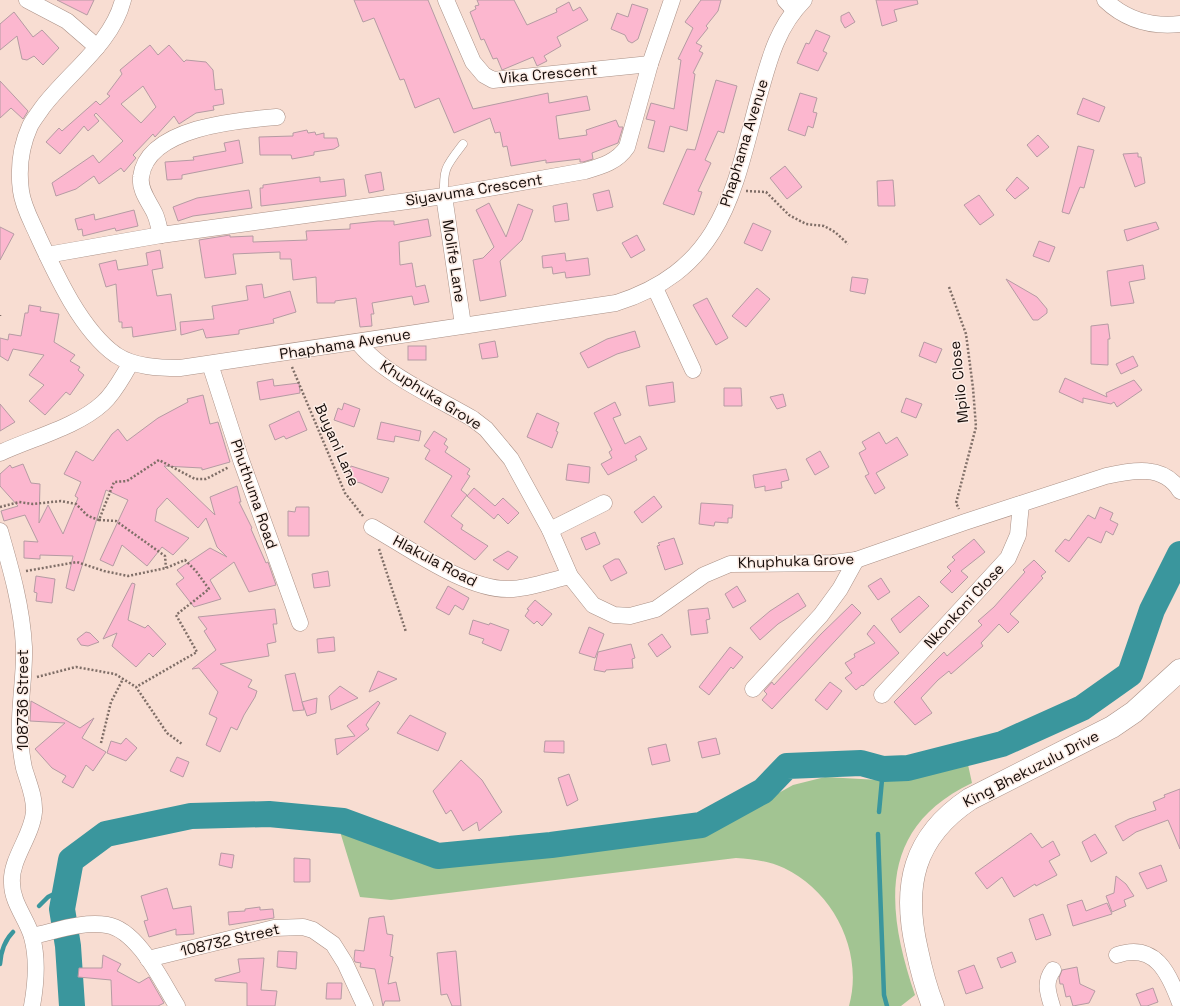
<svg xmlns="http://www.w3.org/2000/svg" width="1180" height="1006" font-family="'Space Grotesk',sans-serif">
	<rect width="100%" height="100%" fill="#f8ddd2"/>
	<path fill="#a2c492" d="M967 760 972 783C877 828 886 909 915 995L901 1006H849C864 952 834 892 784 868 769 861 753 859 736 858L391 900 360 897 338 825 440 861 703 832 714 829 793 785 825 777 897 781Z"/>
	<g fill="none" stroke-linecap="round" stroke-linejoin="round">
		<g stroke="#3a969d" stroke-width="4.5">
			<polyline points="879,812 883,769"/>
			<polyline points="878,834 884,995 887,1006"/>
			<polyline points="39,906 48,897 66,888"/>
			<path d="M0 964C1 951 4 941 13 932"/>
		</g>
		<polyline stroke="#3a969d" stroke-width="26" points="72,1006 68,946 62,909 71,860 106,834 191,816 269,814 343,821 438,856 551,845 701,825 763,791 787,766 861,763 883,769 908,768 1002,744 1082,708 1130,674 1152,610 1180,554"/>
	</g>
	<g fill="#fcb7cf" stroke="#b59ba3" fill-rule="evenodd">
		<polygon points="57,0 94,0 87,15"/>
		<polygon points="354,0 428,0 473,109 548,93 549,103 587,96 590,110 556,116 559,139 587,135 586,130 616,120 619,127 623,127 618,143 592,153 593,159 583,162 580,162 580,159 546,163 546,160 511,166 507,146 503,147 500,132 495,133 490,118 454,133 439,98 415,108 404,79 400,80 374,18 363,22"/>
		<polygon points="477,0 514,0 527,25 557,12 556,9 569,2 573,11 580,7 588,20 557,37 561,46 544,56 547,61 537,66 533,57 502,70 497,58 493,59 484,39 481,40 470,12 476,9 475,6 479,5"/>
		<polygon points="701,0 721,0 718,11 706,26 708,28 696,43 702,46 699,51 703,53 693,73 695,74 687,131 670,126 664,152 648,148 655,121 646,119 651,103 674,109 681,60 678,59 693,28 685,22"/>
		<polygon points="876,0 917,0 918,4 894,10 897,21 882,26"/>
		<polygon points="632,4 648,9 638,39 632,43 628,41 625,35 611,29 617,13 628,17"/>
		<polygon points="14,12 33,37 42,30 59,48 43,65 34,56 27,60 22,59 17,36 0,50 0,24"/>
		<polygon points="849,12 855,22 845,28 841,21 841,16"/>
		<polygon points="816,30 830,36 823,51 827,53 818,71 797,63 806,43 809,44"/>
		<path d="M150 45 158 55 169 45 184 62 186 60 206 62 213 70 215 90 222 89 224 104 213 106 214 110 196 113 179 124 174 116 155 137 153 134 133 155 136 158 124 172 121 168 99 184 94 176 76 189 56 196 52 183 93 155 99 163 123 141 96 113 94 115 99 121 88 131 84 126 60 154 46 142 59 128 62 131 96 101 100 105 110 96 107 94 122 74 120 70ZM143 86 156 107 141 123 121 104Z"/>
		<polygon points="716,80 737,86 724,133 718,131 705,160 711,163 698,191 702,192 694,215 663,204 687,149 695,150"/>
		<polygon points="0,81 28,111 23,119 11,108 0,118"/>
		<polygon points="800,93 817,98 813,112 817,113 813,128 808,126 805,136 788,130"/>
		<polygon points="1083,98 1105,107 1099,122 1077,114"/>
		<polygon points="307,130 308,133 315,132 316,135 324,133 324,138 337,138 339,146 334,149 314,152 314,155 292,159 291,155 260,155 259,137 293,136 293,133"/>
		<polygon points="1038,135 1049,147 1037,157 1027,145"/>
		<polygon points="239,140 243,163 182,175 182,179 167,180 165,162 194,160 193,157 226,151 224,143"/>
		<polygon points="1078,146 1094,150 1084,188 1080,187 1069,214 1062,212"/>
		<polygon points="1138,153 1138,157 1141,157 1145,183 1135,187 1123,154"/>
		<polygon points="785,166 802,187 787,199 770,178"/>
		<polygon points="381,172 384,190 369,193 365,175"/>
		<polygon points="320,177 320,182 344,179 346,196 261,206 260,188 263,188 263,185"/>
		<polygon points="1017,177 1029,188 1015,199 1006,190"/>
		<polygon points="893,180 895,206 878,206 877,181"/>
		<polygon points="249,190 252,208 193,216 178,221 173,207 197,198"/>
		<polygon points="609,190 613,207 597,211 593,194"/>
		<polygon points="979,195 994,215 980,225 964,205"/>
		<polygon points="489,203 506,237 518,204 533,210 522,240 500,261 506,296 480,301 473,260 483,258 494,247 476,210"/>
		<polygon points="567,203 569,220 555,222 553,206"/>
		<polygon points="134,210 138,226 116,231 115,228 83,236 82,229 78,230 75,219 94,214 95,220"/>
		<polygon points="428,219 431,236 399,242 400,265 412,263 416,287 425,285 429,302 414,305 412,296 372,303 374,314 371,314 372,326 360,327 356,298 335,301 335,303 317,303 316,277 293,280 291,259 280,259 280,252 233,254 236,274 205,278 199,240 230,235 230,237 253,236 253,242 307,240 306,231 350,229 350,224 378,221 394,221 394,225"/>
		<polygon points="1156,222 1159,229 1127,241 1124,230"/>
		<polygon points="753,223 771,231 762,251 744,243"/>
		<polygon points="0,227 14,234 0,260"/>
		<polygon points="637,235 645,250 631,258 622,243"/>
		<polygon points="1039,241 1055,247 1049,262 1033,256"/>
		<polygon points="160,250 163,268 152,270 157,296 171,294 176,330 133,337 132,327 122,328 122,322 119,322 116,284 106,287 99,264 116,260 118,270 148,265 146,253"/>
		<polygon points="565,253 566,261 588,258 590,275 566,278 565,272 553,274 552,267 543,268 542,256"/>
		<polygon points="1143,265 1145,279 1129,282 1134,303 1111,306 1107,271"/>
		<polygon points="852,277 868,279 865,294 850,291"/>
		<polygon points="1006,279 1037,297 1047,309 1047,313 1038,320 1033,320"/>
		<polygon points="262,284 264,298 290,291 296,312 273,319 274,323 239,330 239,334 206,338 203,329 181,335 180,322 214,319 212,306 248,300 246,286"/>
		<polygon points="757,288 770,299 746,327 732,316"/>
		<polygon points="707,298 728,338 716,345 693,305"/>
		<polygon points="29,305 41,307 40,311 59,314 54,342 75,355 70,361 80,367 78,370 84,375 70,395 66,392 45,415 29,401 44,385 29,375 44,355 13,349 8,361 0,356 0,338 8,340 9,334 21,336 25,313 28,313"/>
		<polygon points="1108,324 1110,339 1108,339 1108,365 1091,364 1091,326"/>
		<polygon points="635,331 640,347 617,354 588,368 580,353 607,339"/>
		<polygon points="495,341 498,357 482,359 479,344"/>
		<polygon points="924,342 942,349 936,363 919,356"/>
		<rect x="408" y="346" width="18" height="14"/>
		<polygon points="1133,356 1138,366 1121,374 1116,364"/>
		<polygon points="1065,378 1107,397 1106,393 1134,380 1142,390 1117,407 1114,402 1111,404 1083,398 1083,403 1059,392"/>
		<polygon points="273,379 274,386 299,383 300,393 260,400 257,382"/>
		<polygon points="673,382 675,402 649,406 646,386"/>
		<polygon points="724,388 741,388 742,406 724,406"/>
		<polygon points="783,394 786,406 777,409 770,397"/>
		<polygon points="203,395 210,424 218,422 230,462 202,470 202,468 164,466 215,515 210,497 237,486 241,502 239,502 252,528 251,529 266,563 268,562 276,585 249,592 234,562 210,580 221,599 194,607 176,584 184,578 177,570 210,548 227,557 217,547 206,518 198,528 167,498 157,509 155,521 189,538 173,555 162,547 147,566 122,545 113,566 100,560 128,500 106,490 74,591 66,588 73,556 40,555 40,559 24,558 24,541 38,542 25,515 4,521 1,511 18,506 0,486 0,474 10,465 12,468 23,464 31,483 40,484 39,523 48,505 63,534 78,498 75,496 81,482 64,474 76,451 93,461 112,434 118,429 127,441 158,418 188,402 187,399"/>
		<polygon points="906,398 922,404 916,418 901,412"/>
		<polygon points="615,402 621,415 613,418 625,444 640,436 647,449 635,456 637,460 608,475 601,464 612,458 609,452 612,450 594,413"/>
		<polygon points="344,403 360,409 354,427 334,420 338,408 342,410"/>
		<polygon points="0,404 15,422 0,431"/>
		<polygon points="299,411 307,430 286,439 284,436 275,440 269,425"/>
		<polygon points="537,413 559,423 556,431 558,432 552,448 527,437"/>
		<polygon points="381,422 421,431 419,441 395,436 394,442 377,439"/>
		<polygon points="434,431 447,439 444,444 448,447 445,452 470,469 467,474 470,476 461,490 467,495 451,516 463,525 461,529 488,546 475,560 424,522 452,476 425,459 430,450 424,446"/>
		<polygon points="879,432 886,444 897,437 908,455 876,473 885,488 875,494 865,476 869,474 859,453 866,449 862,442"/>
		<polygon points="820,451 829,467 815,475 806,459"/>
		<polygon points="568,464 590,467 589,483 566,480"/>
		<polygon points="351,466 389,478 382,493 361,483 347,480"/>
		<polygon points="786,469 789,480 781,482 782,488 765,491 765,486 755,488 753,475"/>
		<polygon points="474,488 495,506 503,498 519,513 508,524 498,514 494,519 467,496"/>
		<polygon points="654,496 662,507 642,523 634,512"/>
		<polygon points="701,503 733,505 732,518 728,518 728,523 715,522 714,526 699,524"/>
		<polygon points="296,507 309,507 309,536 288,536 288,511 295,512"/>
		<polygon points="1100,507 1113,513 1110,520 1118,524 1113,535 1106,531 1101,543 1088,537 1069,562 1055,551 1065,539 1069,541 1088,515 1095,519"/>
		<polygon points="595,532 600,544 586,550 581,538"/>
		<polygon points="674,538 683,564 665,570 657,546 660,545 658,543"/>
		<polygon points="974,539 985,552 961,571 968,577 952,593 940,582 951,571 947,567 955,560 952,557"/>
		<polygon points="508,551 518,557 508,570 493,560"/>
		<polygon points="615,559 619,559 627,573 611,581 603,566"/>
		<polygon points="1034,560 1046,572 1041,576 1043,578 1010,614 1019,622 1008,633 999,624 981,643 983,646 951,674 949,671 938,680 921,698 932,713 915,725 894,702 944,652 947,656 982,625 978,621 994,607 1025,572 1023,570"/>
		<polygon points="328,571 330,586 314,588 312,574"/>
		<polygon points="36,576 55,579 52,603 36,601 37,593 34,592"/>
		<polygon points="881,578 890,592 878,600 868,586"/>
		<polygon points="132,583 135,584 128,620 145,628 148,625 166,644 153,657 149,653 136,667 112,646 117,633 103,639"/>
		<polygon points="448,586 469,598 463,610 455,605 449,615 436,608"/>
		<polygon points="737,586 746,601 733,608 725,594"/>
		<polygon points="798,593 806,606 778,624 760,640 750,628 770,611"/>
		<polygon points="919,596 929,606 900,633 891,619"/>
		<polygon points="535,600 552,614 542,626 537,621 534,624 525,616 529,610 527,609"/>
		<polygon points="852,604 861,613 772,709 762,700 767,694 764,691 772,682 774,685 821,634"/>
		<polygon points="708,608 710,619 706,620 708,633 691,635 688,610"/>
		<polygon points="275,609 277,624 273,624 276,642 267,644 269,656 220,664 252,680 248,687 257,691 255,697 244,715 237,730 231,727 220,752 206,745 217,718 209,714 218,692 199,668 192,669 216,650 204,631 207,629 198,617"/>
		<polygon points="473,620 489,625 490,623 509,630 501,651 482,643 484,639 469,634"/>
		<polygon points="874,625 899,653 863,686 862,685 856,690 845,678 852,673 845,663 855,657 854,654 875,643 867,634"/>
		<polygon points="589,627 604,634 595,658 579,653"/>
		<polygon points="86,632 90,633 99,642 88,646 81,645 77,639"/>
		<polygon points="662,634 671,647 657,657 648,644"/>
		<polygon points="334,637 335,651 318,653 317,639"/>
		<polygon points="631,644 635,658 632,659 633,668 606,670 605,672 594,670 598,652"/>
		<polygon points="730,647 743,657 733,669 731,667 709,695 699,687"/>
		<polygon points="378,671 397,679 369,692"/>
		<polygon points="295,673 304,710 293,711 285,675"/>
		<polygon points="830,682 842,691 827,710 815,700"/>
		<polygon points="340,686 358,698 331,710 329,696"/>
		<polygon points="317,698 316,713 307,716 302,702"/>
		<polygon points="31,701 80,728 94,718 82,738 106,752 93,771 86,765 73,788 62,782 66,776 52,768 35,749 65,723 30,721"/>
		<polygon points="378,701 380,703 366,725 369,729 337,755 335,739 355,736 347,726"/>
		<polygon points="410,715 446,733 438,751 397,733"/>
		<polygon points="126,738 137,748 126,761 107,753 111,741 121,744"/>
		<polygon points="716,738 720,754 702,758 698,742"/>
		<polygon points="545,741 564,741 564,753 544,752"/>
		<polygon points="666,744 670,761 652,765 648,748"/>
		<polygon points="177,757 189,762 183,777 170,771"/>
		<polygon points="461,760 482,780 502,812 479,831 477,822 463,831 451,810 446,814 433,791"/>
		<polygon points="569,774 578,800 567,806 558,778"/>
		<polygon points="1180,789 1180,849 1168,820 1136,832 1123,841 1115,826 1129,819 1156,810 1153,802 1165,797 1164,795"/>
		<polygon points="1031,833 1042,848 1053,841 1060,855 1049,861 1057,875 1036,886 1035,884 1014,897 1002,877 987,889 975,873"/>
		<polygon points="1095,834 1107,853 1091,862 1082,842"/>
		<polygon points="221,853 234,855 232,868 219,865"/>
		<polygon points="294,858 310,859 310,882 294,882"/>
		<polygon points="1161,865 1167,881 1147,889 1139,873"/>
		<polygon points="1116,876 1126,884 1134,896 1124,900 1126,906 1112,912 1106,896 1114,893"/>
		<polygon points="167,888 173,909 191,906 194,934 176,935 176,929 149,937 144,921 148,920 141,896"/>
		<polygon points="1082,900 1086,911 1107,903 1112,914 1073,926 1067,905"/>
		<polygon points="260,907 260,910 273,909 274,918 229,925 228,912 245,911 245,909"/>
		<polygon points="1043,914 1051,935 1036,940 1029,919"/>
		<polygon points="384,916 387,934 393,935 390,956 393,957 388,984 396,982 400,1001 385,1001 383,1006 375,969 360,967 361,963 355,962 354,959 355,950 364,951 369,918"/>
		<polygon points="278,951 297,952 296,969 277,967"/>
		<polygon points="456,951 461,1006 452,1006 447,994 441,995 437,953"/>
		<polygon points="1012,952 1016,962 1001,968 997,958"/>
		<polygon points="103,955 121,964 117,971 139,983 149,977 164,1003 158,1006 112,1006 111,980 78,977 79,968 102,968"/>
		<polygon points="264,958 261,990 277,991 275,1006 247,1006 247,983 215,981 215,979 240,972 238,959"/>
		<polygon points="974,965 983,988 966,994 958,971"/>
		<polygon points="1077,967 1080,984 1095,991 1089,1003 1073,1006 1070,996 1066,997 1063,984 1060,984 1059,978 1062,970"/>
		<polygon points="327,983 342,983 341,999 326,999"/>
		<polygon points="1153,988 1158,1002 1147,1006 1141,1006 1136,994"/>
	</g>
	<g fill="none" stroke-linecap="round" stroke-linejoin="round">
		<g stroke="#aa9187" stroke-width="9">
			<path id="lane" d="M444 196C443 168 446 166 463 144"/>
		</g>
		<g stroke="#aa9187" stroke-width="17">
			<g id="street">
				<polyline points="27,0 67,21 97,47"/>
				<path d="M123 0C112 44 68 73 42 108 38 114 33 120 30 126 21 146 18 169 21 191 23 207 32 222 38 236 56 275 81 330 116 355 134 367 159 368 180 368L616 303C726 268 734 187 761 89 770 56 779 25 804 0"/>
				<polyline points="446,0 473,62 484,75 493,80 650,64"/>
				<polyline points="785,0 794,10"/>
				<path d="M1105 0C1126 20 1152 27 1180 24"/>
				<polyline points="444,196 463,325"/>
				<path d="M161 235C159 228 158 221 155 214 150 203 139 190 141 177 147 127 239 120 277 117"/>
				<path d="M47 255 161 235 444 196 585 171C602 166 617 162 627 147L650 64 672 0"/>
				<polyline points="655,288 693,370"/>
				<path d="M358 342C381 373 439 399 473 419L486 429 511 459 550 530 570 576 593 605 614 615 630 616 656 609 704 575 730 564 833 563 856 560 965 522 1106 476C1132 470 1164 464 1180 491"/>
				<polyline points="210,364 241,460 300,623"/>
				<path d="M0 453C32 438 77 427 103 403 115 392 122 377 131 363"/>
				<path d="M372 527C409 548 468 591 510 589 528 589 552 580 570 576"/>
				<polyline points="550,530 604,503"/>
				<path d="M0 531C11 569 22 607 24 647 25 678 18 710 20 741 21 750 22 759 24 768 28 782 35 797 34 812 32 836 10 860 12 883 12 903 27 919 32 937 38 959 36 984 32 1006"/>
				<polyline points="753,689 821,615 840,589 856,560"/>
				<polyline points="882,695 1008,558 1018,535 1021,504"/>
				<path d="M32 936C56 931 82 921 107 925 138 930 162 982 177 1006"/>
				<path d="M1117 955C1155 942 1169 973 1180 1003"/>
				<polyline points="148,959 274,928 303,927 313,930 333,944 345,963 365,1006"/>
				<path d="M1052 1006C1048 993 1044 982 1053 970"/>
			</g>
		</g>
		<g stroke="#aa9187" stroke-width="23">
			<path id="secondary" d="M933 1006C926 988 921 969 917 950 902 886 913 837 970 799L1112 727 1134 712 1180 670"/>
		</g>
		<g stroke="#7f6e67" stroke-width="2.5" stroke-dasharray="2 2" stroke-linecap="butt">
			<polyline points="746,191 766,192 789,215 806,224 824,226 835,232 848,244"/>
			<polyline points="949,287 966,334 973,388 976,427 956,503 959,509"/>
			<polyline points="0,315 0,316"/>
			<polyline points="292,367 345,493 363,516"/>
			<polyline points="0,507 19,502 33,504 61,501 76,504 88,516 99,520 114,482 127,481 159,460 195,479 206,479 229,467"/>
			<polyline points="99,520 116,521 165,556 166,568"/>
			<polyline points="379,549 406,632"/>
			<polyline points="26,571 77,562 104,571 128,576 166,568 185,560 196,571 209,589 176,615 197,652 136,687"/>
			<polyline points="37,677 76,667 115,674 136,687 167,733 182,744"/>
			<polyline points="101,743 111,702 123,679"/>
		</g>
		<use href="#lane" stroke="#fff" stroke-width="8"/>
		<use href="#street" stroke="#fff" stroke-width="16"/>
		<use href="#secondary" stroke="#fff" stroke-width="22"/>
	</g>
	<g text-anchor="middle" stroke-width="3" stroke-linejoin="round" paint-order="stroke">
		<g font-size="15" fill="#150c09" stroke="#fdede6">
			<text transform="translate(548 74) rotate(-5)" y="5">Vika Crescent</text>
			<text transform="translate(744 143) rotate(-73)" y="5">Phaphama Avenue</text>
			<text transform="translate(474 190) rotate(-9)" y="5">Siyavuma Crescent</text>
			<text transform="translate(454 261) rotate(81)" y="5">Molife Lane</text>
			<text transform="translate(345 344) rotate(-9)" y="5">Phaphama Avenue</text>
			<text transform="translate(959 382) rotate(-96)" y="5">Mpilo Close</text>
			<text transform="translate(431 395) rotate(32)" y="5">Khuphuka Grove</text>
			<text transform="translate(337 445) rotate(66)" y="5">Buyani Lane</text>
			<text transform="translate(254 494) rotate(71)" y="5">Phuthuma Road</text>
			<text transform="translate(435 561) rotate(28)" y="5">Hlakula Road</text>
			<text transform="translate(796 561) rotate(-2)" y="5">Khuphuka Grove</text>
			<text transform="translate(964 606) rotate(-47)" y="5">Nkonkoni Close</text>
			<text transform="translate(23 700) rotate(-90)" y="5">108736 Street</text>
			<text transform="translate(1031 769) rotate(-27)" y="5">King Bhekuzulu Drive</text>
			<text transform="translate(230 940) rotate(-13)" y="5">108732 Street</text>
		</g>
	</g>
</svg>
